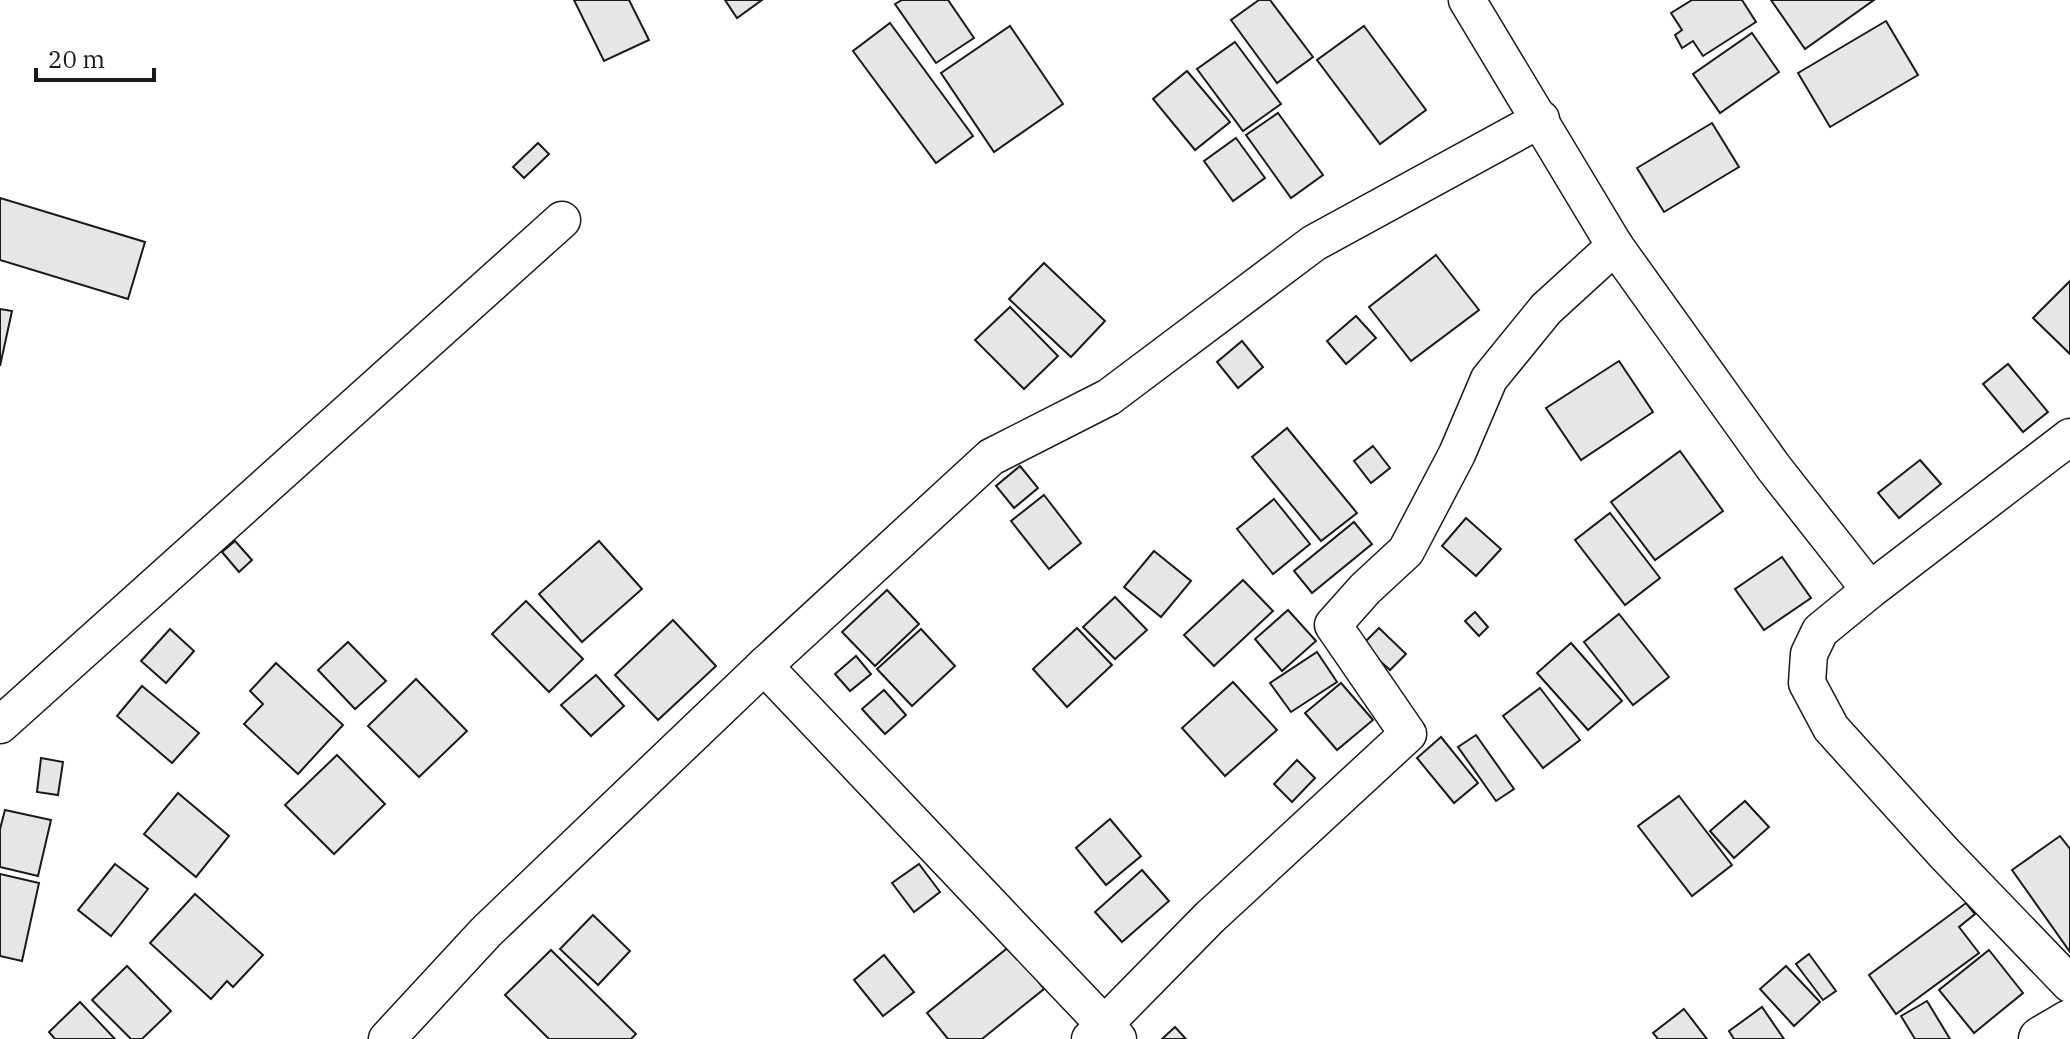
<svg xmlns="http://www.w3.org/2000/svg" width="2070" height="1039" font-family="'IBM Plex Serif',serif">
	<rect width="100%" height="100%" fill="#fff"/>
	<g fill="#e6e6e6" stroke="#1a1a1a" stroke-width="2">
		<polygon points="574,0 629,0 649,40 604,61"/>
		<polygon points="725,0 762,0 737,18"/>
		<polygon points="902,0 948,0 974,38 936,63 895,4"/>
		<polygon points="1259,0 1270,0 1313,57 1277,83 1231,20"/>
		<polygon points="1692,0 1742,0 1756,22 1703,56 1693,41 1682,48 1675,35 1682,30 1671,13"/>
		<polygon points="1771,0 1874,0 1805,49"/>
		<polygon points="1886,21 1918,75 1830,127 1798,73"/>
		<polygon points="890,23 973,136 936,163 853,51"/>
		<polygon points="1010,26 1063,104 994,152 941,73"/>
		<polygon points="1364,26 1426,110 1380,144 1317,60"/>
		<polygon points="1752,33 1779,72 1720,113 1693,74"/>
		<polygon points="1235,42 1281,104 1243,131 1197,69"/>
		<polygon points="1187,71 1230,122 1195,150 1153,99"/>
		<polygon points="1278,113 1323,175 1291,198 1246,135"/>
		<polygon points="1712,123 1739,167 1664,212 1637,168"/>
		<polygon points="1236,138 1265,178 1233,201 1204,161"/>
		<polygon points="538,143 549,154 524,178 513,167"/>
		<polygon points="0,198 145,242 128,299 0,260"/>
		<polygon points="1436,255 1479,310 1411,361 1369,307"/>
		<polygon points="1044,263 1105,321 1071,357 1009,299"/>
		<polygon points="2070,281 2070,354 2033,318"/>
		<polygon points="1010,307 1058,356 1024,389 975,340"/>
		<polygon points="0,309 12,311 0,366"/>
		<polygon points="1356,316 1376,338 1346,364 1327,341"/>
		<polygon points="1242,341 1263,367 1238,388 1217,362"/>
		<polygon points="1619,361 1653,412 1581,460 1546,408"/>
		<polygon points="2008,364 2048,412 2023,432 1983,384"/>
		<polygon points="1287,428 1357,513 1321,541 1252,457"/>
		<polygon points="1373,446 1390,468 1371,483 1354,461"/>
		<polygon points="1680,451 1723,511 1655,560 1611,502"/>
		<polygon points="1920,460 1941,484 1899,518 1878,493"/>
		<polygon points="1020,466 1038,488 1014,508 996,486"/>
		<polygon points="1044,495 1081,543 1049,569 1011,521"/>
		<polygon points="1274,499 1310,544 1273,574 1237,529"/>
		<polygon points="1610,513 1660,578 1625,605 1575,540"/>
		<polygon points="1466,518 1501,549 1476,576 1442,546"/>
		<polygon points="1354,522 1372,544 1312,593 1294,571"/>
		<polygon points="235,541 252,560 239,572 222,552"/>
		<polygon points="599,541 642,589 582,642 539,594"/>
		<polygon points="1154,551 1191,581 1161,617 1124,587"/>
		<polygon points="1782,557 1811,598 1764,630 1735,589"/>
		<polygon points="1243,580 1273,611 1214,666 1184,635"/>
		<polygon points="887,590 919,624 875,666 842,632"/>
		<polygon points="1115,597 1147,630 1115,659 1083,627"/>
		<polygon points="526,601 583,659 549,692 492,634"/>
		<polygon points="1288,610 1316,641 1282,671 1255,639"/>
		<polygon points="1475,612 1488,627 1479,636 1465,621"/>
		<polygon points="1619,614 1669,677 1633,705 1584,642"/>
		<polygon points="673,620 716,666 658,720 615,675"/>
		<polygon points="1077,628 1112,665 1067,707 1033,669"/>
		<polygon points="1379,628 1406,654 1390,670 1362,645"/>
		<polygon points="170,629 194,651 166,683 141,661"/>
		<polygon points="921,629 955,666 912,706 877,669"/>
		<polygon points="348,642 386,681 355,709 318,670"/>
		<polygon points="1571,643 1622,701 1588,730 1537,673"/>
		<polygon points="1317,652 1337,682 1291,712 1270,683"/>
		<polygon points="856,656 871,674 850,691 835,674"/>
		<polygon points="276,663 343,725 298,774 244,724 263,704 250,691"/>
		<polygon points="596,675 624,706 591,736 561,705"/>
		<polygon points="416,679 467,731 419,777 368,726"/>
		<polygon points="1233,682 1277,730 1225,776 1182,728"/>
		<polygon points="1341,683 1373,720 1337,750 1305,713"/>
		<polygon points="142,686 199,733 172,763 117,716"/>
		<polygon points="1540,688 1580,740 1543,768 1503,716"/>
		<polygon points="884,690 906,715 885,734 862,709"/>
		<polygon points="1476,735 1514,789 1496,801 1458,747"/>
		<polygon points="1441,737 1478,783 1454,803 1417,758"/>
		<polygon points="337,755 385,804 334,854 285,805"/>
		<polygon points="41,758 63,762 58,795 37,792"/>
		<polygon points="1297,760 1315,778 1292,802 1274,784"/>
		<polygon points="178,793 229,836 196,877 144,834"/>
		<polygon points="1679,796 1732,865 1692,896 1638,826"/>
		<polygon points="1745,801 1769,827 1734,858 1710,831"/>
		<polygon points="5,810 51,820 38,876 0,867 0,829"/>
		<polygon points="1110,819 1141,856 1106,885 1076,848"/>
		<polygon points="2060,836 2070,849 2070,952 2012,870"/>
		<polygon points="115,864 148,889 111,936 78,910"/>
		<polygon points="919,864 940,892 914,912 892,883"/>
		<polygon points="1142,870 1169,901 1122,942 1095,912"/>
		<polygon points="0,874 39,883 22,961 0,956"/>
		<polygon points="195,894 263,955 233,987 227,981 211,999 150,943"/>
		<polygon points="1966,903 1975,914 1959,927 1979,953 1896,1014 1869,975"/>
		<polygon points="593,915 630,951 598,985 560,949"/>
		<polygon points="1010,946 1044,989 982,1039 948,1039 927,1013"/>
		<polygon points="551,950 636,1034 631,1039 549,1039 505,995"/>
		<polygon points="1989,950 2023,993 1974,1033 1939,990"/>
		<polygon points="1809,954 1836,991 1823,1000 1796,964"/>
		<polygon points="884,955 914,992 883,1016 854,980"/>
		<polygon points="127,966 171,1011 142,1039 131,1039 92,1000"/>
		<polygon points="1786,966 1820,1002 1794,1026 1760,989"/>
		<polygon points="1927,1001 1950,1039 1915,1039 1901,1016"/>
		<polygon points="80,1002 115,1039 55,1039 49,1032"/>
		<polygon points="1762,1007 1784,1039 1734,1039 1729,1031"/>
		<polygon points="1684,1009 1707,1039 1658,1039 1653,1033"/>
		<polygon points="1175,1027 1186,1039 1162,1039"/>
	</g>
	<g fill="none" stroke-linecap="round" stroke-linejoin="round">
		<g stroke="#1a1a1a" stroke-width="39">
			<g id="street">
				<polyline points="1467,0 1615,246 1774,468 1870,590"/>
				<polyline points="2070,437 1870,590 1820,631 1809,654 1807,683 1831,728 1944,853 2070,984"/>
				<polyline points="764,666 1118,1039"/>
				<polyline points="0,725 562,220"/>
				<polyline points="387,1039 486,932 764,666 991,457 1109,397 1314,243 1541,119"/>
				<polyline points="1090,1039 1210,917 1408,734 1333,625 1365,589 1406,551 1457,454 1489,379 1546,309 1615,246"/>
			</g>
		</g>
		<g stroke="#1a1a1a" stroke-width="47">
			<polyline id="secondary" points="2041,1039 2070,1022"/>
		</g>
		<use href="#street" stroke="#fff" stroke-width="36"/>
		<use href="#secondary" stroke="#fff" stroke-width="44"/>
	</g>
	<path d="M36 68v12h118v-12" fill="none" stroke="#1a1a1a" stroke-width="4"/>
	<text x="48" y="68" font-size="24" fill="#1a1a1a" stroke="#ffffff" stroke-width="6" paint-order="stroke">20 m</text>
</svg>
